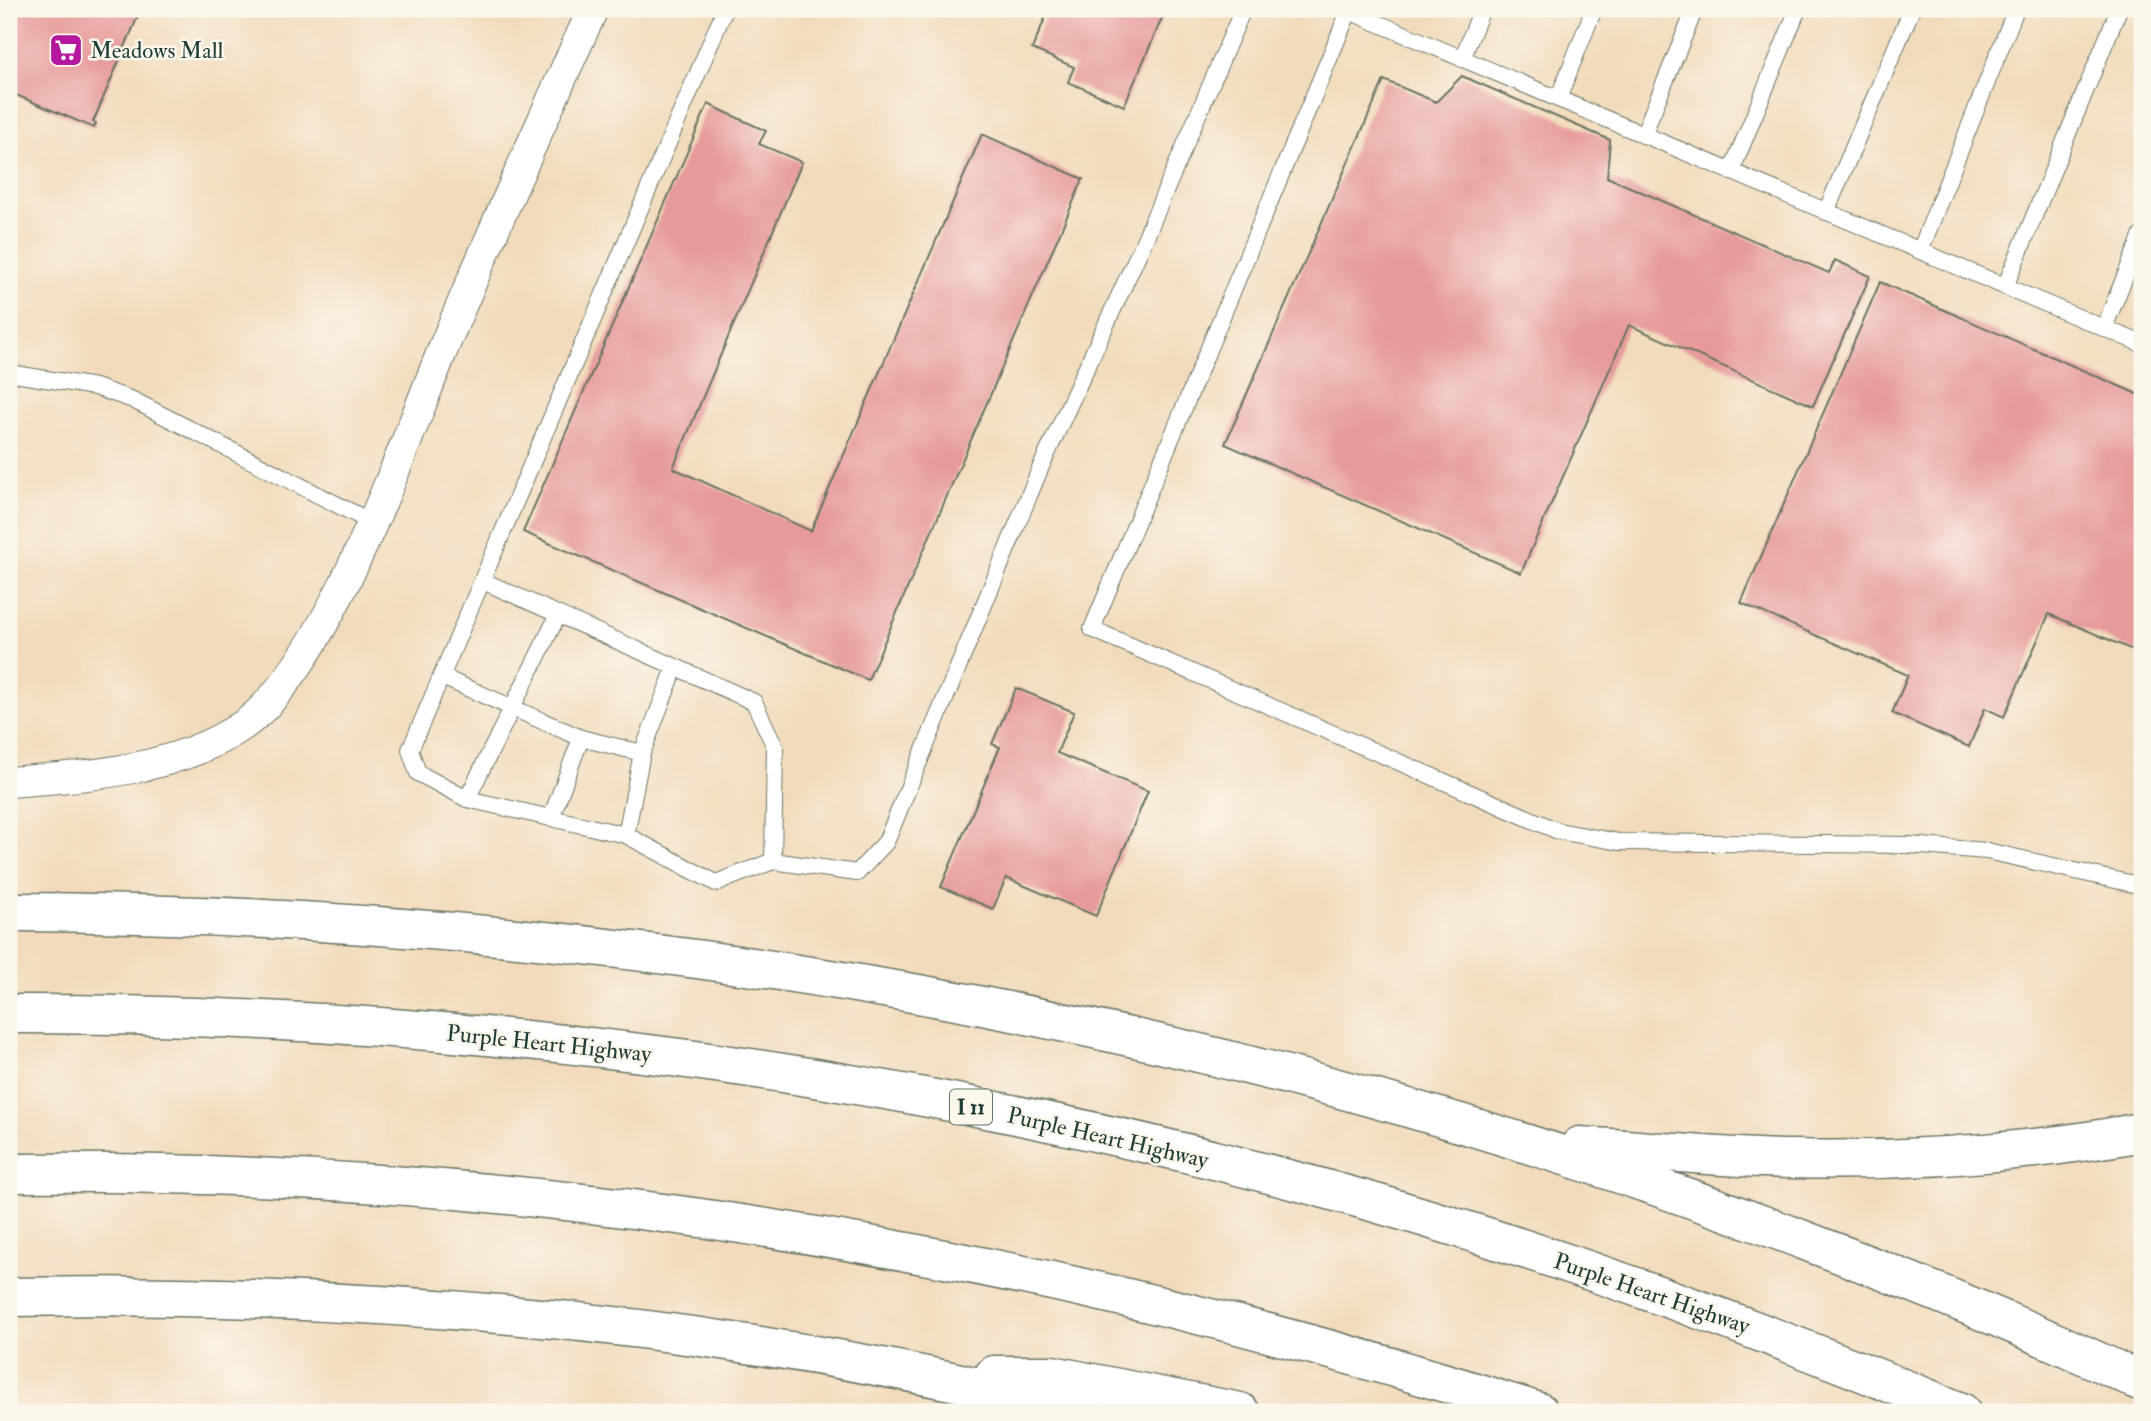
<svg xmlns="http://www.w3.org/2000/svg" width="2151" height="1421" font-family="'IM FELL Double Pica',serif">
	<rect width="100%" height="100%" fill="#fbf7ec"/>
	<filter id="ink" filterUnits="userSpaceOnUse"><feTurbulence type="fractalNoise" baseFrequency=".0143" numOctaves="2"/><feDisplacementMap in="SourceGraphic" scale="14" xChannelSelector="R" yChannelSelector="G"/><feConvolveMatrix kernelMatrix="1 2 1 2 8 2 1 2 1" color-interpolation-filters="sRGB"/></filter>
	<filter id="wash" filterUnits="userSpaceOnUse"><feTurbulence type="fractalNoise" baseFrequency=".00686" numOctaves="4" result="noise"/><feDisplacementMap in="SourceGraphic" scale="28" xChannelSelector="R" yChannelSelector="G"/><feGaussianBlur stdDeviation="1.57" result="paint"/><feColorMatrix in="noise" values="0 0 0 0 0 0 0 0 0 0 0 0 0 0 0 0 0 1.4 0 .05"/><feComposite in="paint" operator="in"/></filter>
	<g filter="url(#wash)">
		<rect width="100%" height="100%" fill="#f2dbbc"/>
		<g id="blocks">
			<g fill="#e69a9a">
				<polygon points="9,9 141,9 93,122 96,123 94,128 9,92"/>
				<polygon points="1049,9 1166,9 1124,106 1068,82 1074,67 1032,49"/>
				<polygon points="1462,76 1610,140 1607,177 1829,273 1835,260 1870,276 1813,406 1629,325 1521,573 1225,444 1384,80 1436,102"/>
				<polygon points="708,104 766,131 759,144 802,162 673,468 811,531 982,134 1083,179 868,680 523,532"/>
				<polygon points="1880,282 2142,396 2142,654 2049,614 2004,717 1985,708 1969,747 1892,713 1908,675 1741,603"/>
				<polygon points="1016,688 1074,712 1057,753 1148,791 1096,916 1006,878 993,909 941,887 1000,747 992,744"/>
			</g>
		</g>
	</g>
	<g filter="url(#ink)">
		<use href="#blocks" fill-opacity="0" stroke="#697464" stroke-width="2"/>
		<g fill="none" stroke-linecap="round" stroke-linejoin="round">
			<g stroke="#697464" stroke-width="18">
				<g id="lane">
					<polyline points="725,9 410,750 418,773 467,799 626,835 716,883 773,861 857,873 886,842 1040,469 1142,246 1243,9"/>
					<polyline points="1350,9 1349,11 2142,344"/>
					<polyline points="1349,11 1092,629 1558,831 1619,842 1908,845 1987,851 2142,886"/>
					<polyline points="1462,59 1482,9"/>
					<polyline points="1558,99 1594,9"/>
					<polyline points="1643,135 1695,9"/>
					<polyline points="1731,172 1798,9"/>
					<polyline points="1826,212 1912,9"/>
					<polyline points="1920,251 2016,9"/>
					<polyline points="2005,287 2119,9"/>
					<polyline points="2104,328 2142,235"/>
					<polyline points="9,373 95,387 133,400 371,522"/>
					<polyline points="483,581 754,702 775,747 773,861"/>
					<polyline points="442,677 581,738 642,753"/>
					<polyline points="467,799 558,615"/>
					<polyline points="551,818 581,738"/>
					<polyline points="626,835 642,753 675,668"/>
				</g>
			</g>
			<g stroke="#697464" stroke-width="32">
				<path id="street" d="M9 782C87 776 175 771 242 726 330 665 407 434 450 332 496 224 544 116 593 9"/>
			</g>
			<g stroke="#697464" stroke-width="41">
				<g id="highway">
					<path d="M9 912C623 914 1232 1021 1806 1241 1919 1284 2033 1330 2142 1382"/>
					<path d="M9 1014C469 1013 930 1076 1372 1202 1573 1260 1768 1332 1961 1412"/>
					<path d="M1580 1146C1650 1150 1721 1158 1792 1159 1909 1162 2027 1153 2142 1132"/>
					<path d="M9 1173C530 1167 1043 1253 1539 1412"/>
					<path d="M9 1297C370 1291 734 1323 1085 1412"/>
					<polyline points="994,1375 1052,1375 1240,1412"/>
				</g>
			</g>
			<use href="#lane" stroke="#fff" stroke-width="16"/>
			<use href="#street" stroke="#fff" stroke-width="30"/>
			<use href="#highway" stroke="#fff" stroke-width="38"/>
		</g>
	</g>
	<defs>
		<g id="supermarket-square" transform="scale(1.75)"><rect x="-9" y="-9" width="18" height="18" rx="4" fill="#b5179e" stroke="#fbf7ec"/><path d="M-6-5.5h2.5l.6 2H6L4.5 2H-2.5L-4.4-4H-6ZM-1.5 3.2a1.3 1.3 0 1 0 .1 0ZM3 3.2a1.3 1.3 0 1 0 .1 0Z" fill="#fff"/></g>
	</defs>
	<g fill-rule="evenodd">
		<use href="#supermarket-square" x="66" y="50"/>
	</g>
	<g text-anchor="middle" stroke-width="5" stroke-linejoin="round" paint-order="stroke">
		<rect fill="#fbf7ec" stroke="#61756b" stroke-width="2" x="950" y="1089.5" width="42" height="35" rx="5"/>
		<g font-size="21" font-weight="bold" fill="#1f3d34">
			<text x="971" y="1114">I 11</text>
		</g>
		<g font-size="23" fill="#1f3d34" stroke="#fbf7ec" text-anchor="start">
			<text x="90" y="58">Meadows Mall</text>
		</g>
		<g font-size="23" fill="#1f3d34" stroke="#fbf7ec">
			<text transform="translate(549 1043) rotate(6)" y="8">Purple Heart Highway</text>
			<text transform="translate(1108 1137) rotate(13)" y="8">Purple Heart Highway</text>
			<text transform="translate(1652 1293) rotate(19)" y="8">Purple Heart Highway</text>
		</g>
	</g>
	<rect width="2151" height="1421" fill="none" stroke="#fbf7ec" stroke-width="35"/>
</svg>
